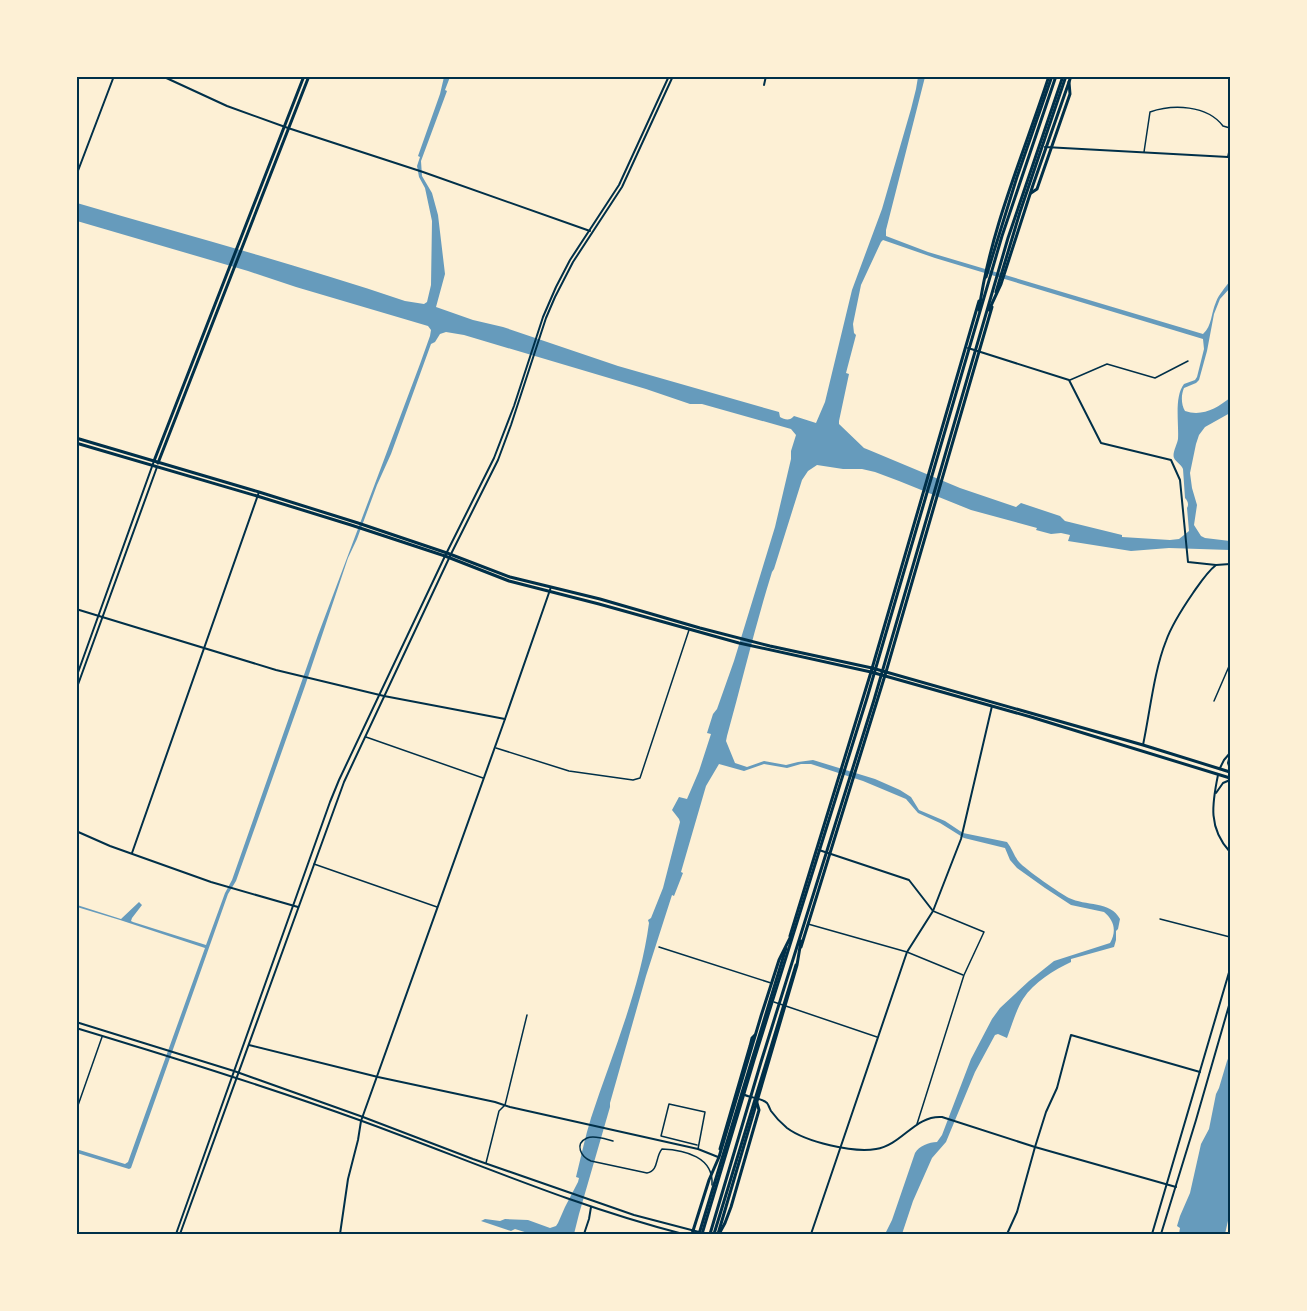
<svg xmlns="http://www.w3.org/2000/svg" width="1307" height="1311" font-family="Signika,sans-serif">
	<rect width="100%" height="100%" fill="#fdf0d5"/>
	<g fill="#669bbc" fill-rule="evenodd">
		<path d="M444 77H450L445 90 447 91 421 161 422 176 432 193 438 215 445 274 436 307 473 320 503 327 618 366 779 412 780 417C785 420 790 421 794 416L816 423 825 402 852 290 882 209 911 109 916 89 918 77H925L886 230V236L928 252 1203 334C1212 326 1211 313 1216 302 1219 294 1225 288 1230 281V288L1220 299 1214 314 1207 351 1199 380 1196 383 1184 388C1181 395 1181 404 1185 411 1202 417 1217 408 1230 398V413L1205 427 1199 435 1196 444 1190 473 1192 488 1197 505 1194 525 1201 536 1205 538 1230 541V550L1169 548 1131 551 1068 541 1070 535 1061 533 1051 534 1036 530 1037 528 971 510 899 481 875 472 862 469H843L817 465 808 471 802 480 774 569 772 572C755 626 742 682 727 736L726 741 735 763 747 767 764 761 786 765 798 762 813 760 875 779 900 790 911 797 919 810 945 821 963 833 1007 842C1012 848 1014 856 1019 862 1025 869 1061 894 1069 898 1085 906 1111 901 1120 919L1118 929 1116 931V940L1114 947 1071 959V962C1054 970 1034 982 1023 999 1016 1010 1012 1025 1007 1038L998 1034 995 1035 975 1072 946 1142 932 1158 913 1201 902 1234H885L892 1220 915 1153C919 1146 929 1142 937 1142L942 1135 971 1059 992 1019 1000 1008 1029 981 1054 961 1110 943C1117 931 1114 920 1104 912L1071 905 1045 888 1017 868 1010 860 1005 848 964 838 940 823 918 813 906 799 863 781 811 764H801L787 768 764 764 744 771 719 764 706 786 681 872 683 873 674 896 672 895 646 976 610 1103V1107L579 1214 574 1234H531L515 1229 511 1231 481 1221 485 1219 500 1221 505 1219 528 1220 550 1228 556 1226 558 1223 565 1207 578 1182 579 1178 576 1177C581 1157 585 1137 591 1118 612 1054 640 990 649 923L648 920 651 918 663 888 680 822 679 819 672 810 679 797 687 799 699 771 711 734 707 733 713 714 717 709 734 661 775 527 791 459V451L796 435 791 429 702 404H690L646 389 464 335 446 332 440 334 435 342 431 344 391 454 377 485 357 539 348 558 305 686 236 881 228 894 131 1168 129 1169 77 1153 76 1149 125 1164 128 1162 205 948 120 920 77 907V905L121 919 139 902 142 905 132 918 131 921 133 922 206 945 225 893 232 880 318 635 420 364 430 336 431 330 428 326 296 287 248 271 77 221V203C186 235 296 264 405 301L424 304 427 302 431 285 432 221 425 188 419 177 417 166 420 157 418 156 440 94ZM883 240 935 258 1203 339 1204 349 1197 377 1195 380 1184 384C1174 397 1179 423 1178 439 1177 445 1172 453 1174 458 1176 462 1181 464 1183 469L1185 498C1188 501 1189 505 1187 508L1189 531 1179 539 1170 540 1122 537V535L1065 521 1060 516 1021 503 1016 507 960 488 869 450 864 448 839 424V421L849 374 846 373 856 335 854 333 853 324 861 285 881 242Z"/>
		<polygon points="1230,1054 1230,1212 1225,1234 1179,1234 1180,1228 1177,1226 1180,1216 1190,1193 1201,1144 1209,1129 1216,1094 1219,1088 1227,1061"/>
	</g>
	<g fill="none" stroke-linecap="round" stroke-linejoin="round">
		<g stroke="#003049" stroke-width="1.5">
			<path d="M1144 152 1150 112C1173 104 1207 105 1223 126L1230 128"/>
			<polyline points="1070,380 1107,364 1155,378 1188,361"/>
			<polyline points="1214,701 1230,664"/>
			<polyline points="366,737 483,778"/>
			<polyline points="496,748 569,771 633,780 640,778 689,630"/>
			<polyline points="314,864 437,907"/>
			<polyline points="1160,919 1230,937"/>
			<polyline points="808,924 907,952 963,975"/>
			<polyline points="659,947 771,983"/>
			<polyline points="774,1002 877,1037"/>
			<polyline points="76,1111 102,1037"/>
			<polyline points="917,1124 964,975 984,932 933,911"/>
			<path d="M613 1141C605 1139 595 1135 587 1138 574 1144 581 1157 591 1161L647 1173C659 1171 655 1157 662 1149 685 1150 714 1157 712 1185"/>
			<polyline points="697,1145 661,1136 669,1104 705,1112 698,1149"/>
			<polyline points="486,1163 499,1111 505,1105 527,1015"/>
		</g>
		<g stroke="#003049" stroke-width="2">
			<polyline points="162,76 227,106 288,128 423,172 590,231"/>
			<polyline points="764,85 766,76"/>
			<polyline points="1045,147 1228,157 1230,148"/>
			<polyline points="76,176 114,76"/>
			<polyline points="968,348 1069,380 1101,443 1171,460 1180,480 1188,562 1216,565 1230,564"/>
			<polyline points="76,609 276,670 384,696 505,719"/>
			<path d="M1143 745C1150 712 1154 671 1166 641 1172 624 1182 609 1193 593 1200 583 1207 572 1216 565"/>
			<polyline points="76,831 110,846 211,882 298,907"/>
			<polyline points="819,850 909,880 933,911"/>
			<polyline points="132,853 259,492"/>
			<polyline points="249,1045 378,1077 495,1102 510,1107 698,1149 718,1157"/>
			<path d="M745 1095C751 1098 762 1098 767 1103 768 1104 770 1109 771 1111 776 1118 781 1123 787 1128 806 1142 853 1153 876 1149 902 1145 915 1115 942 1117L1035 1147 1176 1187"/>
			<polyline points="340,1234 348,1179 358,1140 361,1121 505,719 551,587"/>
			<polyline points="584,1234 589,1219 591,1207"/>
			<polyline points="811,1234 907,952 933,911 961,839 992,706"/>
			<polyline points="1007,1234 1017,1212 1035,1147 1046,1112 1057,1088 1071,1035 1200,1072"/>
		</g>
		<g stroke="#003049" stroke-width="2">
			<polyline points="76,678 154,461"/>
			<polyline points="76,690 157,467"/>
			<polyline points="1230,755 1228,763 1230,769"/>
			<polyline points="1220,768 1224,760 1230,753"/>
			<path d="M1218 775C1212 804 1208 828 1230 852"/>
			<polyline points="1216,793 1223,783 1230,780"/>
			<polyline points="76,1022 234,1071 363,1117 473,1159 634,1215 699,1232"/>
			<path d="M76 1028C172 1057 268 1087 362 1121 469 1160 573 1206 683 1234"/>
			<polyline points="176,1234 330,802 339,780 445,556 494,458 514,406 543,317 556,287 570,260 619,185 669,76"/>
			<polyline points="180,1234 344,782 451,554 498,460 511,425 546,318 555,297 573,262 622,187 673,76"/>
			<polyline points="1152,1234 1230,969"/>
			<polyline points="1161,1234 1196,1120 1230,1002"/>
		</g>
		<g stroke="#003049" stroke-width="3">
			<polyline points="1031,193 1037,189 1070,94 1069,82 1071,76"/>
			<polyline points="986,277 1017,177 1052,76"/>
			<polyline points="996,292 1020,212 1066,76"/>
			<polyline points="76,438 259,492 358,523 447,553 510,577 600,599 700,628 770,646 872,668 1143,745 1230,772"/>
			<polyline points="76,443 257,496 351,525 445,556 509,581 599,604 739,643 871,672 1031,717 1230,778"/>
			<polyline points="154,461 304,76"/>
			<polyline points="158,463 309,76"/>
			<polyline points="790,936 871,672 979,301"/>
			<polyline points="801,947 886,672 992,307"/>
			<polyline points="720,1149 750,1046 752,1038 755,1035"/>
			<polyline points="699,1234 786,948"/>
			<polyline points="703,1234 704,1234"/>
			<polyline points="714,1234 796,965"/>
			<polyline points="719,1234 725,1223 731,1207 759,1110 757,1103"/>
		</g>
		<g stroke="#003049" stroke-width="3">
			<path d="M979 310C990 230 1024 153 1049 76"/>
			<polyline points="989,310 1001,284 1033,185 1069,82"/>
			<polyline points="692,1234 709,1180 719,1157 761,1016 779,960 792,934"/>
			<polyline points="702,1234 754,1060 867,698 1002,236 1056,76"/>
			<polyline points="710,1234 761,1062 874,700 1008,238 1063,76"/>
			<polyline points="718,1234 797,965 801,941"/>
		</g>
	</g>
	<rect width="1307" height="1311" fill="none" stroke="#fdf0d5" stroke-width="156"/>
	<rect x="78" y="78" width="1151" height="1155" fill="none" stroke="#003049" stroke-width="2"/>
</svg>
